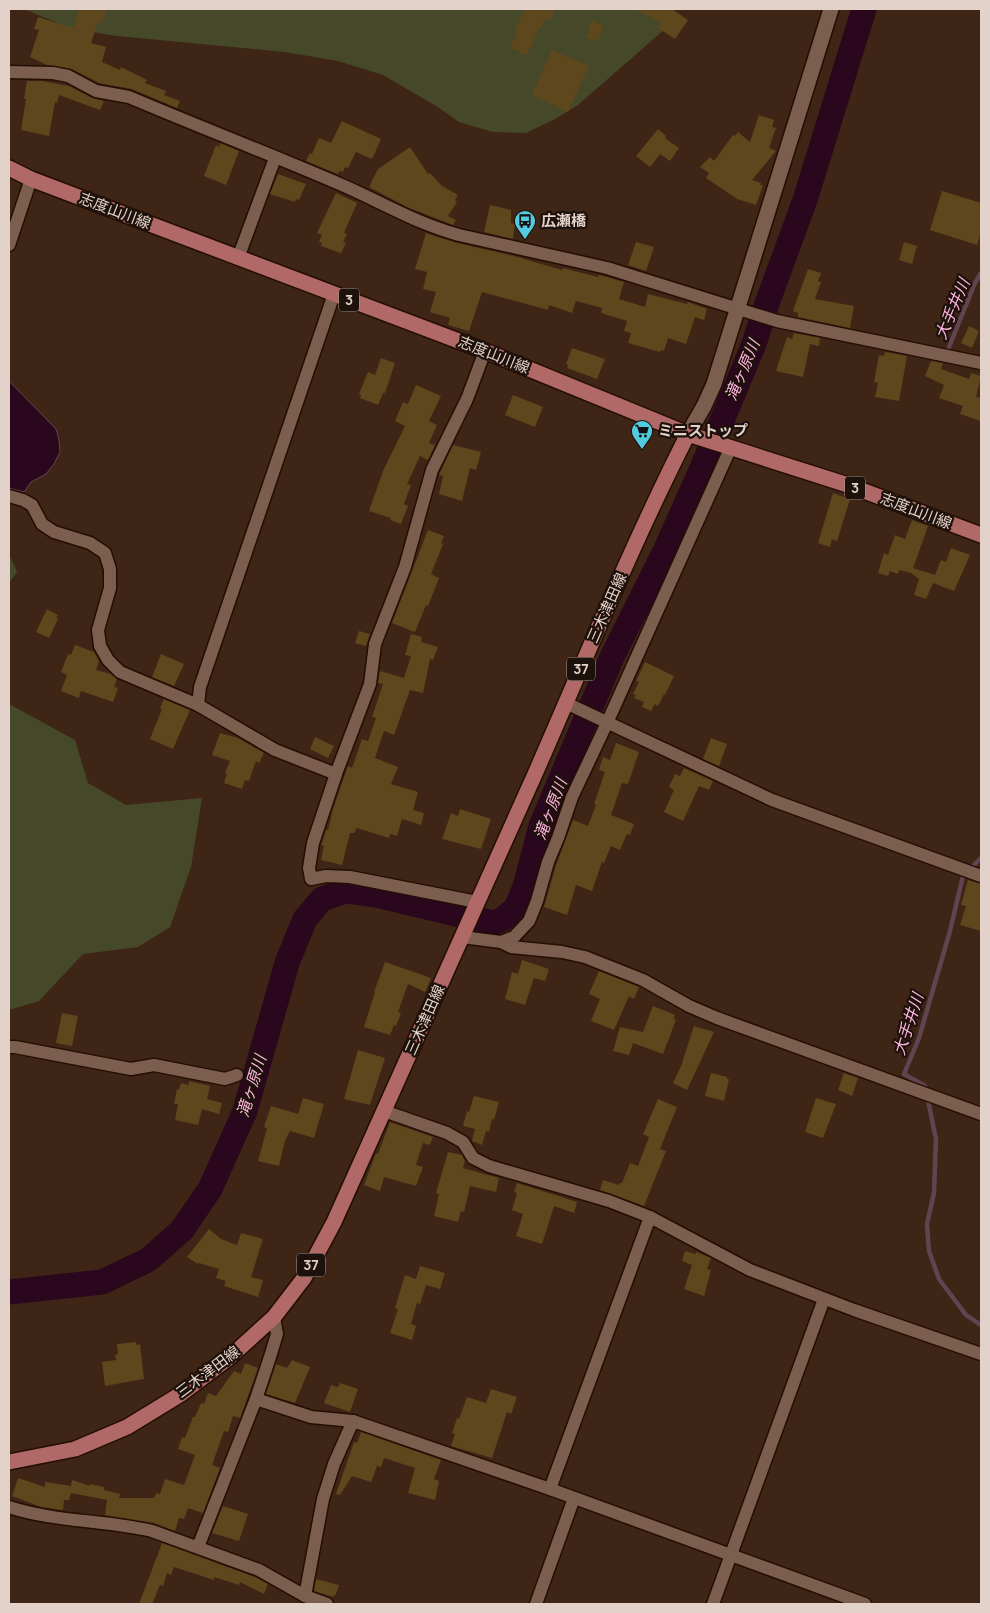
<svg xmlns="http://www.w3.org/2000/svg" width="990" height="1613" font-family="Manrope,'Noto Sans JP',sans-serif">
	<rect width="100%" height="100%" fill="#3e2516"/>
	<g fill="#464929">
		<polygon points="24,9 670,9 665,29 578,105 555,119 526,133 493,132 459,122 438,107 383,75 338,61 285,52 117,36 72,29"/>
		<polygon points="9,554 17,572 9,583"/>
		<polygon points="9,704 75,740 88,783 126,805 202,798 191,867 170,927 138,947 83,954 39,1001 9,1010"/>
	</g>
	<polygon fill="#2b071e" stroke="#624451" points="9,381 56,429 59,440 60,452 54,464 46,474 31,482 24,492 9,488"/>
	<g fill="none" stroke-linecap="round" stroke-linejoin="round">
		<g stroke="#624451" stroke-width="4.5">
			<polyline points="951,352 947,352 975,283 981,273"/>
			<polyline points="981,858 963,876 950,931 919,1038 904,1074 925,1086 936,1139 934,1193 927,1224 929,1251 939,1279 966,1315 981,1325"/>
		</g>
		<polyline stroke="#2b071e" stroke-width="25" points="9,1292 102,1282 148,1260 182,1230 210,1189 245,1111 287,963 305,919 322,899 346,891 381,896 493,923 503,919 516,908 525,887 541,826 612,657 665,551 702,468 754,344 765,309 805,200 864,9"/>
	</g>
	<g fill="#5e471c">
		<polygon points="79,9 107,9 102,23 98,22 91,43 106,47 102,62 120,70 121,67 147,80 145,83 166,91 164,95 180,101 177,108 132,89 99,83 72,69 47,65 30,57 39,30 34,29 38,17 73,28"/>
		<polygon points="520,9 555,9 550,21 545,19 542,27 540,26 527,55 510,48 517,33 515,31 524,11"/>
		<polygon points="635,9 672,9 688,20 675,39 658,28 661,23"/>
		<polygon points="592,21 604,26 597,42 586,37"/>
		<polygon points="552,50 589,66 568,112 532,95"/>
		<polygon points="27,81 42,81 69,86 92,98 104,101 100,110 59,95 57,103 55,102 49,136 21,130 26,99 24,99"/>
		<polygon points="759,115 774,120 772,127 776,128 769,148 776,151 752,180 761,183 760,185 763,185 756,205 737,199 706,178 709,173 700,167 710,157 714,161 733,135 735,136 738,132 750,142"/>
		<polygon points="342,121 381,139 372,159 356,152 348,168 345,167 343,172 339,171 338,174 306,161 310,153 312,154 319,138 331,143"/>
		<polygon points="658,129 666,136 665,138 679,148 670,161 660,154 650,167 636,156"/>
		<polygon points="220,143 239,151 226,185 204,176 216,145 219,147"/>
		<polygon points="410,147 428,174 430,173 442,186 458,195 455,200 457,202 448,216 456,220 453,225 407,207 369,187 378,169"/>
		<polygon points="278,174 306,184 299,200 296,199 295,202 270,194"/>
		<polygon points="942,191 981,203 981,232 977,245 930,230"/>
		<polygon points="336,193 357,203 344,233 347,234 343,242 346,243 341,253 321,246 322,243 319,242 322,235 317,233"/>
		<polygon points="490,205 511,210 511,223 515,224 513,239 484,232"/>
		<polygon points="426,233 457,243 514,256 562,270 563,268 598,277 599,275 624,282 619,299 645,307 648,294 687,304 688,302 707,309 704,320 695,317 686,344 668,338 664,351 661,350 660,352 628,343 631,333 624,331 627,321 601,313 602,308 576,301 572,313 549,305 548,310 482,292 469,331 448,325 450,318 430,312 436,292 423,289 427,272 415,269"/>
		<polygon points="636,242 654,247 646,271 628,265"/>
		<polygon points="904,242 917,246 912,264 899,260"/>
		<polygon points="808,269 821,273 818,281 821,282 815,299 854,306 850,328 798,317 798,313 793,311"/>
		<polygon points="969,326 979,331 972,348 961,343"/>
		<polygon points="794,333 820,338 819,346 810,344 803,377 776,371 787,337 792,339"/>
		<polygon points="572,348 605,359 597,379 567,368 568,365 566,364"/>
		<polygon points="885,352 907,356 899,401 875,397 878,383 874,382 879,355 884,356"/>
		<polygon points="381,358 395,363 385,393 383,393 378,405 360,398 361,395 359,394 368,372 375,375"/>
		<polygon points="931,361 943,363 941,369 969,379 971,373 981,376 976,397 981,398 981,421 960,414 963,406 939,398 944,385 925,376"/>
		<polygon points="416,385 441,396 429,421 437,425 429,443 435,445 428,460 420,456 407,484 411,485 404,504 408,506 401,524 390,520 391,518 369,511 383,471 405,426 395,421 403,402 408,404"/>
		<polygon points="513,395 543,407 535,427 505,415"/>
		<polygon points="453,445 481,452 476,470 470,468 462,501 439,494 443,476 439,475 440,473"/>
		<polygon points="833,493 850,499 837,541 832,539 830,547 818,543"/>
		<polygon points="912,520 928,526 913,568 935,575 941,560 946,562 951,548 970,555 954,591 933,583 926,599 914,595 919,579 911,573 899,570 898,574 890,571 888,576 878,573 884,553 888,555 895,535 905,539"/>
		<polygon points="428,530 444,536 441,543 443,544 431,574 439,578 428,606 426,605 415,632 392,623"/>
		<polygon points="47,609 58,615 56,618 58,619 49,638 36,632"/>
		<polygon points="359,631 370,634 366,646 355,643"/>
		<polygon points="411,634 422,637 421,642 438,647 433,660 430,659 423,693 410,690 394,735 384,731 375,758 398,767 391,784 418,792 413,810 424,813 421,825 402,819 397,836 390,834 389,838 357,828 354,833 350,833 342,865 321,860 324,846 321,845 323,840 326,830 328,830 333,809 348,766 352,768 362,739 368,741 376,718 372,717 383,684 378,683 380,671 404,678 411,656 405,655"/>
		<polygon points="75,645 94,652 99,661 96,670 111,674 117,679 114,687 118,688 113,702 81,691 79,698 61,691 67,675 61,672 68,654 71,655"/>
		<polygon points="161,654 184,664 174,686 152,677"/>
		<polygon points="645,662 674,676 665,695 664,694 658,706 655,704 651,711 642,707 644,702 634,698 636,695 633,694 639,682 636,681"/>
		<polygon points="164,699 190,710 173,749 150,739 162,709 160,708"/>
		<polygon points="220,733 238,738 264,753 259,763 256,761 249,781 245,780 242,789 224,783 227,774 225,773 230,761 212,755"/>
		<polygon points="315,737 334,746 328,758 310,749"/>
		<polygon points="711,738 727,744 719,766 703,759"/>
		<polygon points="616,743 639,752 628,784 622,783 611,815 634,824 630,835 627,834 620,850 611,846 604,863 602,862 592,891 576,885 567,915 544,907 556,865 573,820 588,826 596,805 594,804 605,772 599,770 603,757 610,760"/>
		<polygon points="684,768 713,781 709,790 699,786 683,821 664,812 674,790 669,787 675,774 680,776"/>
		<polygon points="460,809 491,819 481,849 442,839 451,813 458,816"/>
		<polygon points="968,880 981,884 981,931 960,925 966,906 961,905"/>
		<polygon points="522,960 549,969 545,981 534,978 525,1005 505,999 512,972 518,974"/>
		<polygon points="385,962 431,978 425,992 408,984 398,1012 401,1013 396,1026 394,1025 390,1035 364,1027 375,992 374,992"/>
		<polygon points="599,971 639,987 634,999 629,996 614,1030 591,1021 600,999 589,994"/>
		<polygon points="653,1006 675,1015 674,1019 676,1020 663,1054 633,1043 629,1055 613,1051 620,1027 643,1032"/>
		<polygon points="62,1013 78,1016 72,1046 56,1043"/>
		<polygon points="694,1026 714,1032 687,1090 673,1083 681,1066"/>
		<polygon points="358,1050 385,1058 370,1105 344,1099"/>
		<polygon points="711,1073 727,1077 727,1079 729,1079 724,1101 705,1096"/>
		<polygon points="844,1073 858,1078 852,1096 838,1090"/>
		<polygon points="189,1081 210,1086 207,1099 222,1103 219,1114 202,1109 198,1125 175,1120 178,1104 174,1104 177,1089 179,1090 181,1083 189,1085"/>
		<polygon points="474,1096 499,1102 494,1120 492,1119 489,1132 486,1131 482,1145 472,1141 475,1129 463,1126 467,1111 469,1112"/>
		<polygon points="303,1098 324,1104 314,1138 290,1131 285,1141 279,1166 258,1161 267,1128 264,1127 271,1106 298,1114"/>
		<polygon points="816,1098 836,1104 823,1138 805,1132"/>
		<polygon points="658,1099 677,1107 660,1149 666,1151 644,1206 600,1190 603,1180 619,1185 620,1183 622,1183 630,1163 638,1166 649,1137 643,1134"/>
		<polygon points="390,1122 433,1137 430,1145 423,1143 416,1165 423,1167 416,1186 384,1177 380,1191 364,1185 376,1153 378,1154"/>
		<polygon points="448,1152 462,1155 465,1161 463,1168 499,1178 496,1192 470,1186 464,1212 461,1211 458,1222 434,1216 439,1194 436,1193"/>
		<polygon points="517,1183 577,1202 574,1213 554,1206 542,1244 516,1236 523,1214 512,1210 517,1193 514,1192"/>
		<polygon points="209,1229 221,1239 237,1245 241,1233 263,1239 251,1277 263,1280 258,1297 224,1286 226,1281 216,1278 219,1269 199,1263 198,1264 187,1257"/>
		<polygon points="685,1251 696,1254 696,1252 711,1258 707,1269 711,1270 704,1296 684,1289 692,1265 682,1261"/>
		<polygon points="420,1266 445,1273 440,1289 426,1285 420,1304 417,1303 411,1324 416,1326 412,1340 390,1333 398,1309 395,1308 405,1275 416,1279"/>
		<polygon points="136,1342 136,1345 140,1344 144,1379 105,1386 102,1362 116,1360 115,1355 118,1354 117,1344"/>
		<polygon points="292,1360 310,1367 295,1403 266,1394 276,1364 287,1368"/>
		<polygon points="245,1363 258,1368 240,1418 233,1416 228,1432 224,1431 212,1465 220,1468 203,1513 188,1508 184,1519 179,1518 175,1531 154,1523 105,1515 107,1500 71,1493 69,1500 64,1500 63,1510 41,1507 12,1496 18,1478 45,1487 45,1482 71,1486 72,1480 90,1486 90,1484 104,1487 104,1490 120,1494 119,1498 154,1498 156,1493 160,1494 165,1479 184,1485 195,1455 178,1449 182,1437 185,1438 193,1417 195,1417 201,1403 204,1404 208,1393 216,1396 234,1371 241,1374"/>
		<polygon points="340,1383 358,1389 350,1412 324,1403 331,1385 338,1387"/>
		<polygon points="491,1389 517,1397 511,1414 507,1412 492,1458 451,1446 455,1434 452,1433 457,1418 459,1419 467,1397 486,1403"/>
		<polygon points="361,1432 441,1460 434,1479 439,1481 435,1500 408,1493 415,1468 384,1458 381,1467 377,1466 371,1482 352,1476 340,1495 336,1494 354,1442 357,1443"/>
		<polygon points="223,1506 248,1514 239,1541 212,1533"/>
		<polygon points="162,1543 255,1577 268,1584 264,1594 240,1582 239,1585 214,1577 214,1580 174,1567 171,1575 167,1573 163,1586 160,1585 152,1604 139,1604"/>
		<polygon points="316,1579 339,1585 335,1596 334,1595 333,1597 314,1591"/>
	</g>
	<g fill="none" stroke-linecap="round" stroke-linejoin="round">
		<g stroke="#240d02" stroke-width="15">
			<g id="street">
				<path d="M9 72 53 73 68 76 96 91 129 97C202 128 278 157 351 189 388 206 419 224 459 235L607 268 777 321 981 363"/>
				<polyline points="9,245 31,179"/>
				<polyline points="238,258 275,158"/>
				<polyline points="9,496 23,500 32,505 42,524 54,532 90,543 105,553 110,569 110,588 98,630 100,646 108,660 120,672 198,705 275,750 336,774"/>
				<polyline points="566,703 772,800 981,876"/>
				<polyline points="198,705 200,687 334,294"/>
				<polyline points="477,902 350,877 326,876 311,879 309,868 313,843 336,774 370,684 375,644 405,567 432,470 467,399 485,351"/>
				<polyline points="462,937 501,942 514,937 529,921 537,901 548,862 558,838 572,797 607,723 731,447"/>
				<polyline points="501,942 511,947 562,952 585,957 643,980 689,1006 717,1018 981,1114"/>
				<polyline points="9,1047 15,1047 131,1069 154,1065 225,1079 237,1075"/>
				<polyline points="384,1111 447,1133 463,1142 473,1158 489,1166 609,1201 650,1217 750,1270 854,1310 981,1354"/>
				<polyline points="256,1399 311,1417 353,1421 550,1489 865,1604"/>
				<polyline points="550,1489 650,1217"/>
				<path d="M9 1507C55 1522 105 1520 152 1531L259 1570 305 1596 323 1499 334 1464 353 1421"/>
				<polyline points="198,1547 256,1399 270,1357 277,1334 274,1317"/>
				<polyline points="305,1596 327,1604"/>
				<polyline points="536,1604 574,1498"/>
				<polyline points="713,1604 824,1299"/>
			</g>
		</g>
		<g stroke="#240d02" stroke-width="18">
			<polyline id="secondary" points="688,434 704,406 714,384 831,9"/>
		</g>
		<g stroke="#240d02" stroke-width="18">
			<g id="primary">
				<polyline points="9,168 31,179 485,351 688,434 848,485 981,535"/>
				<path d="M9 1462 75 1449 127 1427 181 1394 230 1357 274 1317 304 1278 334 1222C401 1073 469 924 535 774 585 660 632 544 688 434"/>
			</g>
		</g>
		<use href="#street" stroke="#7b5e4e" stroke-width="12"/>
		<use href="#secondary" stroke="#7b5e4e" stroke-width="15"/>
		<use href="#primary" stroke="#b06967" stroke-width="15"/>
	</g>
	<defs>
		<g id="bus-pin" transform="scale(1.125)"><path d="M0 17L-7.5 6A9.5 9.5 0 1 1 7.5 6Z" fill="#54cade" stroke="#1d110b"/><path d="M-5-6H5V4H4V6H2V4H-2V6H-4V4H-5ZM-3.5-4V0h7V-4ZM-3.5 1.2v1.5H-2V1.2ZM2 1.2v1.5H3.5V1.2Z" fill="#111"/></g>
		<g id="supermarket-pin" transform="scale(1.125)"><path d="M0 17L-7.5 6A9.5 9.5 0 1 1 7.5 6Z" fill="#54cade" stroke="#1d110b"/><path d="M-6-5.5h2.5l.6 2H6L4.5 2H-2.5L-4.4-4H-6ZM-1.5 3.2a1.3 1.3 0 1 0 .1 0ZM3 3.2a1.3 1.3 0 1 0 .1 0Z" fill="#111"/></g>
	</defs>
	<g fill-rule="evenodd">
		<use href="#bus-pin" x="525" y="221"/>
		<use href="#supermarket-pin" x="642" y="431"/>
	</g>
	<g text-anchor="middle" stroke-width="4.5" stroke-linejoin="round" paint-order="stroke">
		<g fill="#1d110b" stroke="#a89890" stroke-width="1">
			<rect x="339" y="288.5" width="20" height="23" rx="4"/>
			<rect x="845" y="476.5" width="20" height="23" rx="4"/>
			<rect x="567" y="657.5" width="28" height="23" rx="4"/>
			<rect x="297" y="1253.5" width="28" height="23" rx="4"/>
		</g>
		<g font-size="14" font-weight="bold" fill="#e3d2c9">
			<text x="349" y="305">3</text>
			<text x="855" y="493">3</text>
			<text x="581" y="674">37</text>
			<text x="311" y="1270">37</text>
		</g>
		<g font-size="15" fill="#e3d2c9" stroke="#1d110b">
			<text transform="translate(115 211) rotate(21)" y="5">志度山川線</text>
			<text transform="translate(494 355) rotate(22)" y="5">志度山川線</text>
			<text transform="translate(916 511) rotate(21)" y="5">志度山川線</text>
			<text transform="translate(607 608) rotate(-66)" y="5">三木津田線</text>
			<text transform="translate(425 1020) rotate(-66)" y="5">三木津田線</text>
			<text transform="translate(208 1372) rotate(-37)" y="5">三木津田線</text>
		</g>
		<g font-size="15" font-weight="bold" fill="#e3d2c9" stroke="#1d110b" text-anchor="start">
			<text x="541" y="226">広瀬橋</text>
			<text x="658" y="436">ミニストップ</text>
		</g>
		<g font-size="16" font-style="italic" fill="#feb5dd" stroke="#1d110b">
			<text transform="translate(952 309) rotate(-67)" y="6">大手井川</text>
			<text transform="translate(742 370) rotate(-67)" y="6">滝ヶ原川</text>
			<text transform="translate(550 809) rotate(-69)" y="6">滝ヶ原川</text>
			<text transform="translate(908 1024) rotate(-72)" y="6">大手井川</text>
			<text transform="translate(251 1086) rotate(-73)" y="6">滝ヶ原川</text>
		</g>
	</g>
	<rect width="990" height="1613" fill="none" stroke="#e3d2c9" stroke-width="20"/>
</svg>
